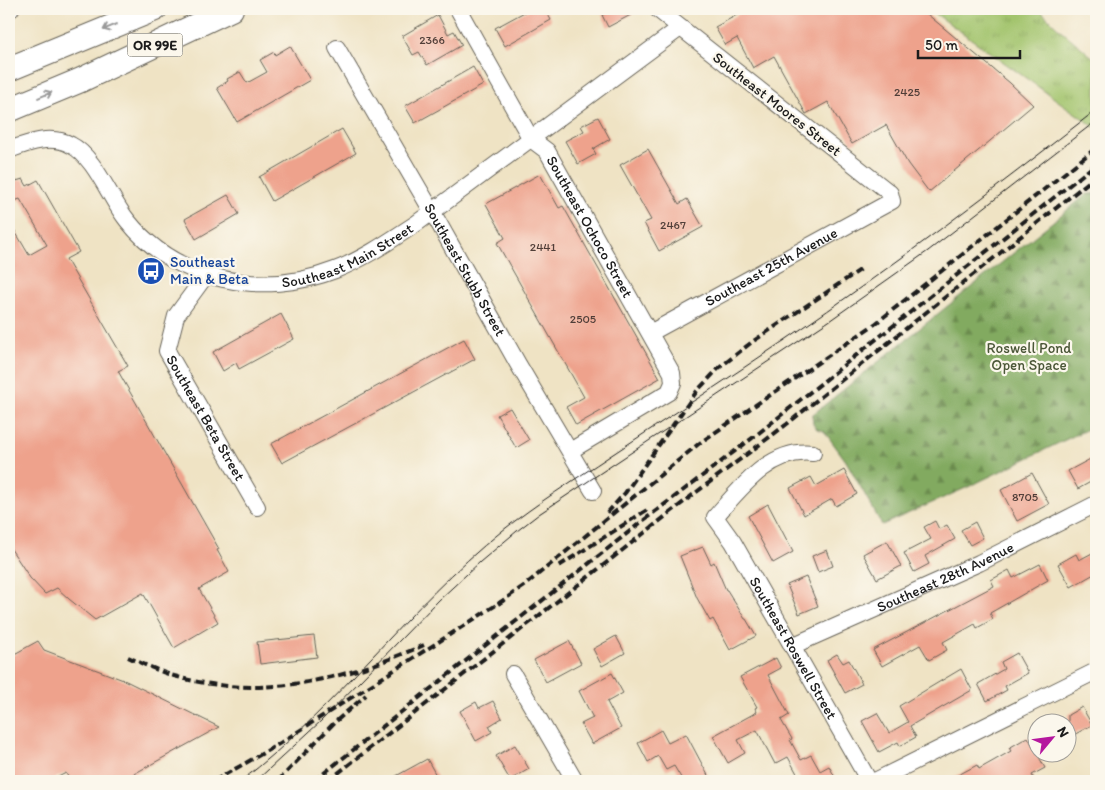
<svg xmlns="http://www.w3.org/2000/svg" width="1105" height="790" font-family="Itim,sans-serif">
	<defs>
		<pattern id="grass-tufts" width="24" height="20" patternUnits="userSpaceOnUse" patternTransform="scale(1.25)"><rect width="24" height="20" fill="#a3c46d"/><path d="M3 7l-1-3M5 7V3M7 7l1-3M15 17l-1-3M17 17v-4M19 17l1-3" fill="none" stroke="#8ca85e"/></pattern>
		<pattern id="forest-firs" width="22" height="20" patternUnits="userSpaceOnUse" patternTransform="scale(1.25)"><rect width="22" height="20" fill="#82aa60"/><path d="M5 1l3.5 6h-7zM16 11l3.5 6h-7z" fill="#6a8a4e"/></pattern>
	</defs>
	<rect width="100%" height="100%" fill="#fbf7ec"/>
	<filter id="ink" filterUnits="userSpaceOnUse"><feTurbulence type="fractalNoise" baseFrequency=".02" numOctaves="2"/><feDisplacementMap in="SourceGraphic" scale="10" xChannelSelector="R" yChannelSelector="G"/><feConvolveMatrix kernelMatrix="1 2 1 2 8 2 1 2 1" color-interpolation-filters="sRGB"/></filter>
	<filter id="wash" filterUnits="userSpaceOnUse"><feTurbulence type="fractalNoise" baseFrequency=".0096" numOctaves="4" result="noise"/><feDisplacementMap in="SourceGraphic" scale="20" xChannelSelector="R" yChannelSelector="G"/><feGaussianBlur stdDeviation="1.12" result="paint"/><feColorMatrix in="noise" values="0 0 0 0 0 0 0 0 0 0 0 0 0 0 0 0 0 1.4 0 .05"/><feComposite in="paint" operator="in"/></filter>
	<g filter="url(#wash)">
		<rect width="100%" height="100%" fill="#efe3c4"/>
		<polygon fill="url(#grass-tufts)" stroke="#607044" points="929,9 1039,9 1057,27 1096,60 1096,128"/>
		<polygon fill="url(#forest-firs)" stroke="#4f633e" points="1096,193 1096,425 968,487 882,525 846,461 824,431 817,429 813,424 812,415 1087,194"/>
		<g id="blocks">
			<g fill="#eea28c">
				<polygon points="530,9 545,9 551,20 505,46 495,28"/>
				<polygon points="614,9 642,9 608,27 602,15"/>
				<polygon points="748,9 921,9 1010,83 1033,105 929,192 908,164 886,125 852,144 828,102 806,114 774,56 753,68 737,38 725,45 715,27"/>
				<polygon points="438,15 448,34 454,31 462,45 427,65 419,52 413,55 402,36"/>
				<polygon points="290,46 310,80 237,122 217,88 228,81 227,79 240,72 247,83 267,72 260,60 274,52 275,55"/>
				<polygon points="473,67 483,85 415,123 405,106"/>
				<polygon points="598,117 610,139 593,149 596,154 578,164 565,141 584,131 581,126"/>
				<polygon points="342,129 356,153 272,201 259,177"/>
				<polygon points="648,149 679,204 687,199 703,227 659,251 644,223 651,220 620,165"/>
				<polygon points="540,174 559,208 563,206 660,378 576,425 566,407 584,397 497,243 505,238 486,204"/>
				<polygon points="23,179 27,186 38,180 79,252 66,259 128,366 118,371 219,549 217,550 229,572 199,589 218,622 174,648 143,593 95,620 69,599 57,588 45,594 30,578 9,546 9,221 29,255 47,245 20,199 9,203 9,183"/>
				<polygon points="228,195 239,214 196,239 185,219"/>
				<polygon points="281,314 294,339 239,369 236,363 223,371 213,352"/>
				<polygon points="464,339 475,359 282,463 271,444"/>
				<polygon points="510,408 529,440 516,448 497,415"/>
				<polygon points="1096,456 1096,479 1078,489 1068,471"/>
				<polygon points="844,470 857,494 836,506 832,499 804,515 790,488 811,477 816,486"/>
				<polygon points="1032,473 1049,504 1017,521 1001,490"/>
				<polygon points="768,504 793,552 773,563 748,516"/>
				<polygon points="935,521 939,529 947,525 955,539 925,556 929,564 914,572 904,553 931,539 924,527"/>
				<polygon points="975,522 983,538 970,545 961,530"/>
				<polygon points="887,541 901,566 877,579 863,554"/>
				<polygon points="703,547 711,564 714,562 726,590 727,590 745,619 746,619 756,636 730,650 713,619 710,621 697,598 680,556"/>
				<polygon points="827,550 833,566 818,572 812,556"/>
				<polygon points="1096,551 1096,573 1071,587 1058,564 1076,554 1079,560"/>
				<polygon points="1040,564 1048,580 990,613 993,619 977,628 975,624 943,642 947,650 929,660 920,645 882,666 873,650 994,586 991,580 1009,570 1013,578"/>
				<polygon points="806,577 818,606 799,614 787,585"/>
				<polygon points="314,636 317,657 260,664 257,642"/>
				<polygon points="616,636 625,653 602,666 593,649"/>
				<polygon points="38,641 44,650 126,681 219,727 121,781 70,781 66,773 50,781 9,781 9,657"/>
				<polygon points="569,641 581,663 546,682 534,660"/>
				<polygon points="1017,653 1028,673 1005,686 1007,690 987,701 978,684 1004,669 1001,662"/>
				<polygon points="837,654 843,663 849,660 862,684 845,693 827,660"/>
				<polygon points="776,658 781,668 768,675 789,715 781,720 792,739 790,740 801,760 811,755 820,771 829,766 837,781 801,781 788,757 775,764 757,730 738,740 745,753 728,763 713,736 757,712 755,708 757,707 740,677"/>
				<polygon points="961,669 972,690 910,726 916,737 900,746 898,742 879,752 862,721 877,713 889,733 908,722 899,706"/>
				<polygon points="612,673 623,693 607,702 621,728 592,744 581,724 593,718 579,691"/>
				<polygon points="493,701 502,718 489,726 492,732 476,741 460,711 476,702 479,708"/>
				<polygon points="1082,707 1092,725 1068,738 1068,715"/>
				<polygon points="661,730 668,743 686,734 711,781 683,781 674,766 666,770 658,756 648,762 638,743"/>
				<polygon points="1028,737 1045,768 1032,775 1035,781 947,781 977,765 979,769 1011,751 1009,748"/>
				<polygon points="515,745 529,769 510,780 496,756"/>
				<polygon points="427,759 437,777 430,781 387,781"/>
			</g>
		</g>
	</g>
	<g filter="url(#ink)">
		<use href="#blocks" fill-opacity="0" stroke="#666257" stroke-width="1"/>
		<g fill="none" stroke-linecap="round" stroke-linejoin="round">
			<g stroke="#666257" stroke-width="18">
				<g id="minor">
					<polyline points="9,9 11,9"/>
					<path id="s1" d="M458 9 531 139 547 151 672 373 673 383 669 392 570 451"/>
					<path id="s2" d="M337 48 433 213 518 364 593 491"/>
					<path id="s3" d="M9 150C28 143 51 134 71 145 95 157 110 199 127 220 176 282 263 298 335 270 364 259 391 240 417 223L680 28"/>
					<path id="s4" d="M206 275 176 316 167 351 257 507"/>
					<path id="s5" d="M650 333 892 201 890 193 657 9"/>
					<path id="s6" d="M813 453C771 447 740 489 715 517L733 542 869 781"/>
					<path id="s7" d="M792 646 979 563 1096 504"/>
					<polyline points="513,674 575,781"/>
					<polyline points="875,781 1096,671"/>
				</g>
			</g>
			<g stroke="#666257" stroke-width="26">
				<g id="highway">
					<polyline points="9,69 155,9"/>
					<polyline points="9,110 81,80 231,9"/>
				</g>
			</g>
			<use href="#minor" stroke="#fff" stroke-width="16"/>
			<use href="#highway" stroke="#fff" stroke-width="24"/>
			<g stroke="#1c1c1c" stroke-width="1">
				<path d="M241 781C337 708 408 606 502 531 536 504 574 480 610 456 669 417 729 378 788 338 894 266 995 189 1096 110"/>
				<polyline points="256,781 321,721 439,600 480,562 517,531 539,514 599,474 829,321 928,251 1096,121"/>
			</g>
			<g stroke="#1c1c1c" stroke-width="4" stroke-dasharray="8 4" stroke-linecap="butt">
				<polyline points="607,513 625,493 697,391 719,368 752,342 863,268"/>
				<polyline points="559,566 650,508"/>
				<polyline points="498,604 525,585 701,442 875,324 1096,148"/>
				<path d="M128 657C143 664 158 671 174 676 260 701 344 680 424 645"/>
				<polyline points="214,781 277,745 504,600"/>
				<polyline points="278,781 334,723 366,695"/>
				<polyline points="314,781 644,520 755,436 1096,164"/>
				<polyline points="328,781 694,494 787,424 1096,176"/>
			</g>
		</g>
		<defs><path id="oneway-shaft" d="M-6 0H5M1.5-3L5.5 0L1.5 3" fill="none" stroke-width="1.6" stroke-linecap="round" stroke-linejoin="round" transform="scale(1.25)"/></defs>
		<g stroke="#999">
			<use href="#oneway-shaft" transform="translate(110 27) rotate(157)"/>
			<use href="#oneway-shaft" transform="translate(45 95) rotate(-23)"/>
		</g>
	</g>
	<defs>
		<g id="bus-disc" transform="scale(1.4375)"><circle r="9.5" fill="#1a4fb4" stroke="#fbf7ec"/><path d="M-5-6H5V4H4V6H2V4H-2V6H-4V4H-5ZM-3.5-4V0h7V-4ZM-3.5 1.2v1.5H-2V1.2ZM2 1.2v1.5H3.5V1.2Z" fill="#fff"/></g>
	</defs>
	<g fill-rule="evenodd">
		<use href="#bus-disc" x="151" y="271"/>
	</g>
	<g text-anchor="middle" stroke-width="4.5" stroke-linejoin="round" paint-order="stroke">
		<g font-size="12" fill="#503e38">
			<text x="432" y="44">2366</text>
			<text x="907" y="96">2425</text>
			<text x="673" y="229">2467</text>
			<text x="543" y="251">2441</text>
			<text x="583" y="323">2505</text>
			<text x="1025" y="501">8705</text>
		</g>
		<rect fill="#fbf7ec" stroke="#5f5e5a" stroke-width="1" x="127.5" y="33.5" width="55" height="23" rx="4"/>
		<g font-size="14" font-weight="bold" fill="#1c1c1c">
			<text x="155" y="50">OR 99E</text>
		</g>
		<g font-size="15" fill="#1c1c1c" stroke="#fbf7ec">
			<text transform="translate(777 104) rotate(38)" y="5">Southeast Moores Street</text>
			<text dy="5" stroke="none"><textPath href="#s1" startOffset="256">Southeast Ochoco Street</textPath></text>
			<text dy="5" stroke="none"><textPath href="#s3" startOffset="404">Southeast Main Street</textPath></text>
			<text dy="5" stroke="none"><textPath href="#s5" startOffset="138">Southeast 25th Avenue</textPath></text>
			<text dy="5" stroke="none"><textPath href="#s2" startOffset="256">Southeast Stubb Street</textPath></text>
			<text dy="5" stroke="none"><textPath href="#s4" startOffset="164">Southeast Beta Street</textPath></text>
			<text dy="5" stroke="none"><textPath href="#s7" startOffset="168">Southeast 28th Avenue</textPath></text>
			<text dy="5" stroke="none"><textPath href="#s6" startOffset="275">Southeast Roswell Street</textPath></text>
		</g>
		<g font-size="15" fill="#164399" stroke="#fbf7ec" text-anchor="start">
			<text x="170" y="267">Southeast<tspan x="170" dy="17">Main &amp; Beta</tspan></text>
		</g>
		<g font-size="15" fill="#4b5738" stroke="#fbf7ec">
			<text x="1029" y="353">Roswell Pond<tspan x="1029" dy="17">Open Space</tspan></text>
		</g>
	</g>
	<rect width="1105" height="790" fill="none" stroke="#fbf7ec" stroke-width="30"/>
	<g transform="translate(1052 738) rotate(61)"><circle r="24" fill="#fbf7ec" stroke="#a29f99"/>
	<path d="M0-4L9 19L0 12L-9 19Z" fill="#b5179e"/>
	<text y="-8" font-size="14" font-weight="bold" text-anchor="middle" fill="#1c1c1c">N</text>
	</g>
	<path d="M918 50v8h102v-8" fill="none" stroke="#1c1c1c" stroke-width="2.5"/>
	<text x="925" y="50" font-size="15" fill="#1c1c1c" stroke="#fbf7ec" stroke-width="4" paint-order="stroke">50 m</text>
</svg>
